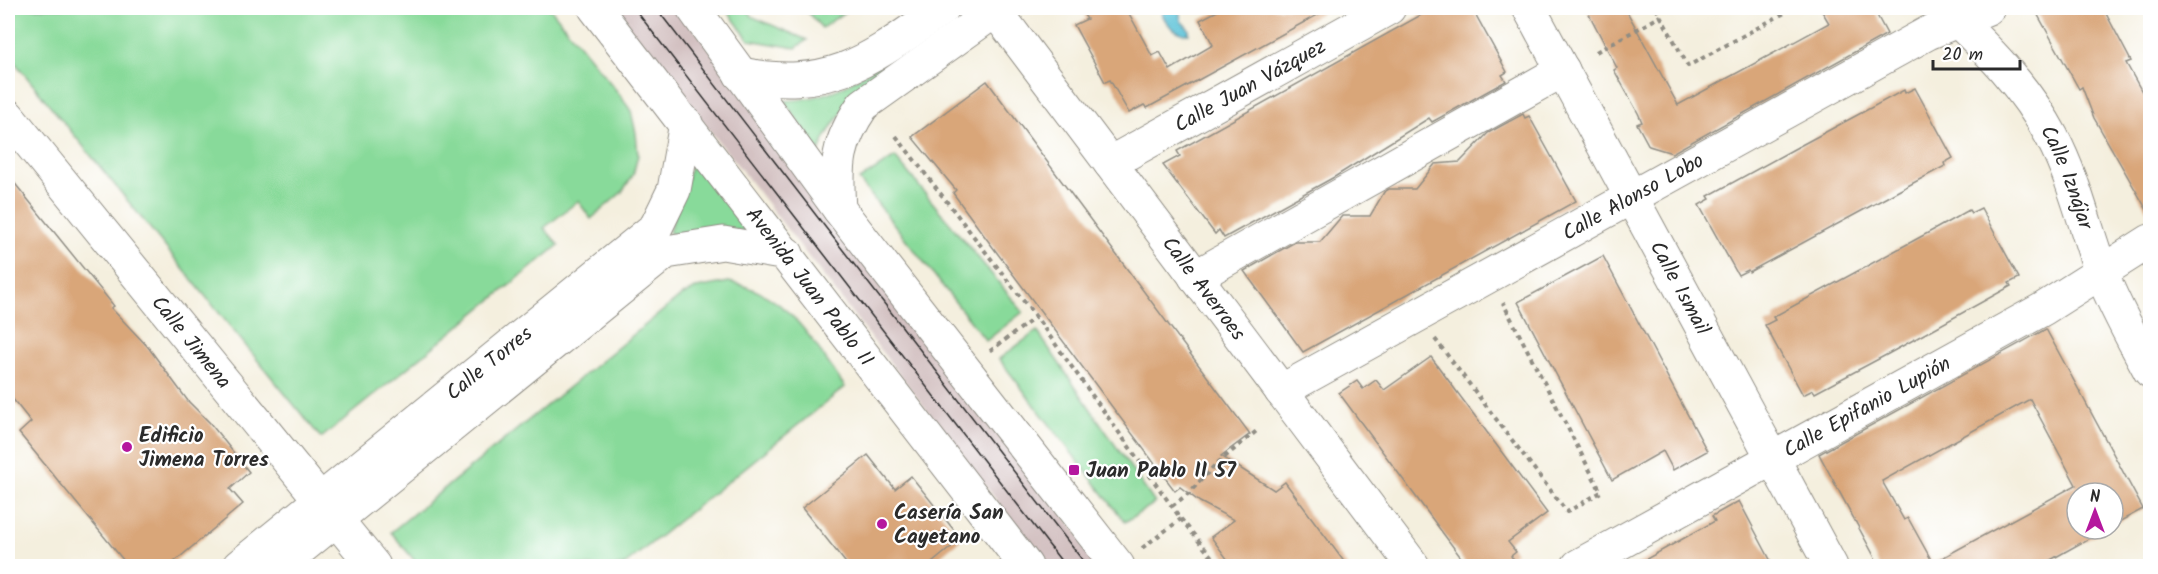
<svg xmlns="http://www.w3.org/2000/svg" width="2158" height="574" font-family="Kalam,sans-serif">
	<rect width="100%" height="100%" fill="#fff"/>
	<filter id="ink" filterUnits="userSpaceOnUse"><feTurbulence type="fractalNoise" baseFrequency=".0167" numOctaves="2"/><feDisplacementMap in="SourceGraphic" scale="12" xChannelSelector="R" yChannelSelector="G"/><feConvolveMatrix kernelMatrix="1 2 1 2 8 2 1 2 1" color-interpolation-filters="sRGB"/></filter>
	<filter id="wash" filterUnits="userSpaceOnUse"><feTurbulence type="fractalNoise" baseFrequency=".008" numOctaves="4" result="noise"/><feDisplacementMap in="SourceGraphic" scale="24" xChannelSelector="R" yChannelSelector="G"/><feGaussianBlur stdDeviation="1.35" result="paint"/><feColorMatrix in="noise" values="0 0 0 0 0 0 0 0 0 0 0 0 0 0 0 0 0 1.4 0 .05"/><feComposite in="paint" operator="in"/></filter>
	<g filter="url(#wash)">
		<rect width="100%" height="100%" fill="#f4efde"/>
		<polygon fill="#d2bfc0" points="611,8 679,8 1103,566 1047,566 743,172"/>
		<g fill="#88da9a" stroke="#5a8262" stroke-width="1.5">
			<polygon points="8,8 550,8 620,95 631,111 636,133 638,155 633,175 622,192 591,219 578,201 544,228 559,245 321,438 8,54"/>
			<polygon points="725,8 746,8 753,17 807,40 796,48 749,40"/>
			<polygon points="813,8 850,8 822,28 808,13"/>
			<path d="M897 51 905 62C867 90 836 106 819 152L784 101C834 99 857 80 897 51Z"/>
			<polygon points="895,157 1023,312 986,341 859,180"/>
			<polygon points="694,158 750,232 720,228 672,234 669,232"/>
			<path d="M729 282C790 294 811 340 845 387L623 566H419L391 532 681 296 697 288Z"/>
			<polygon points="1037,331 1155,503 1125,522 999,359"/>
		</g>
		<path fill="#5bc2d8" stroke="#437682" stroke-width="1.5" d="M1161 8H1179L1181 21 1189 29V34C1176 35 1162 21 1161 8Z"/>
		<g id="blocks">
			<g fill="#d9a679" fill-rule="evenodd">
				<polygon points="1098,8 1126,8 1152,56 1160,52 1170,70 1213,45 1200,20 1223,8 1330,8 1147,108 1144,105 1129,113 1110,80 1105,82 1074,25 1087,19 1084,15"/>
				<polygon points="1444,8 1472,8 1507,72 1502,75 1506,81 1432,122 1429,118 1336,176 1224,238 1219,230 1215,234 1163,165 1180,156 1177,151 1428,11 1429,14"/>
				<polygon points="1586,8 1625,8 1678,105 1829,23 1820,8 1873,8 1887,34 1672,153 1649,146 1637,124 1642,122 1638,113 1614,70 1617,68"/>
				<polygon points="2034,8 2103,8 2131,61 2126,63 2151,108 2151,217 2094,118 2082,87 2079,89"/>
				<polygon points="987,81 1250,434 1221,456 1274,490 1285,482 1348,567 1233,567 1211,537 1234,520 1200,502 1180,487 1175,491 980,230 953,193 956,190 912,137"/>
				<polygon points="1915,88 1953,158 1944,163 1945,166 1902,189 1749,272 1748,270 1738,275 1699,205 1710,199 1708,196 1794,149 1904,90 1905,93"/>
				<polygon points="1523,114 1525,118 1529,116 1576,201 1303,352 1244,271 1295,242 1320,242 1342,216 1370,216 1384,192 1389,189 1415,189 1435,164 1460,162 1488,133"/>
				<polygon points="8,175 114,306 111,308 148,347 188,401 210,423 249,472 230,489 243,504 168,567 129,567 19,433 31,422 8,393"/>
				<polygon points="1981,208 2019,278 2009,283 2011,286 1888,354 1815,393 1813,390 1803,395 1765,325 1775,320 1773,317 1937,228 1969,210 1971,213"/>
				<polygon points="1603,256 1707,451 1673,470 1663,451 1612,480 1518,302"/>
				<path d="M2046 329 2143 509 2113 525V493H2077V529H2106L2038 567H1880L1819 454ZM2030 399 2076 485 1933 563 1908 518 1904 520 1882 481Z"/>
				<polygon points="1431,357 1547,513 1508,542 1516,552 1511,556 1518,567 1468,567 1339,393 1357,381 1363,389 1376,380 1384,390"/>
				<polygon points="868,455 895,489 911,476 961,539 927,567 849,567 802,508"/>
				<polygon points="1739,501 1774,567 1632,567 1715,521 1712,516"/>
			</g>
		</g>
	</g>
	<g filter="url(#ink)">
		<use href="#blocks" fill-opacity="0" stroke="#908d84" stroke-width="1.5"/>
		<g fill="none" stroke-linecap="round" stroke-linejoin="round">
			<g stroke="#908d84" stroke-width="35">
				<g id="minor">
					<path id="s1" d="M1529 8 1831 566"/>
					<path id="s2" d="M1944 8C1986 47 2025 86 2052 137 2075 181 2085 228 2102 274 2115 308 2133 339 2150 371"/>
					<path id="s3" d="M995 10 1413 566"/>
					<path id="s4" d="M8 116 374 566"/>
					<path id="s5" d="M1110 163 1389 8"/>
					<polyline points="1195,277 1563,70"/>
					<path id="s6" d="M1281 391 1928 33 1988 8"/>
					<path id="s7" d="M239 566 656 227 674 190 686 123"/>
					<polyline points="279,566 666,252 723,243 787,254"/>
					<path id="s8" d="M1578 566 2043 309 2150 241"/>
				</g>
			</g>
			<g stroke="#908d84" stroke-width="35">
				<g id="major">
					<path id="s9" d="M595 8 1026 566"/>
					<polyline points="693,8 839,209 1118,566"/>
					<path d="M740 74C834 92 871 59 943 8"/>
					<path d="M839 209C836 164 837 143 863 105L999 8"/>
				</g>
			</g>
			<g stroke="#908d84" stroke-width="4" stroke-dasharray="4.5 4.5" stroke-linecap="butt">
				<polyline points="1656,8 1688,66 1790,10 1788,8"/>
				<polyline points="1596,52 1661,16"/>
				<polyline points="896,136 1036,317 1181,519 1219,566"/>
				<polyline points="1435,339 1567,512 1601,492 1503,303"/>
				<polyline points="990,351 1036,317"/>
				<polyline points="1172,506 1188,494 1215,465 1259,429"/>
				<polyline points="1142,548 1181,519"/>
			</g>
			<use href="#minor" stroke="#fff" stroke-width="33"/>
			<use href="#major" stroke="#fff" stroke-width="33"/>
			<g stroke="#2b2b2b" stroke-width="1.5">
				<polyline points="634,8 1065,566"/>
				<polyline points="656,8 1087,566"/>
			</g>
		</g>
	</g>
	<g fill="#b5179e" stroke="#fff" stroke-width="2">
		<circle cx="127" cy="447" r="6"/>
		<rect x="1068" y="464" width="12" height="12" rx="3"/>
		<circle cx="882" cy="524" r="6"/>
	</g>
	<g text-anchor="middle" stroke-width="4.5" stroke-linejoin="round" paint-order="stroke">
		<g font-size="21" fill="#2b2b2b" stroke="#fff">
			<text dy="7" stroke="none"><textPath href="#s5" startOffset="160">Calle Juan Vázquez</textPath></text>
			<text dy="7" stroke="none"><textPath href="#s2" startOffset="212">Calle Iznájar</textPath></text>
			<text dy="7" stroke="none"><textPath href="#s6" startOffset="402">Calle Alonso Lobo</textPath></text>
			<text dy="7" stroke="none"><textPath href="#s9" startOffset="352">Avenida Juan Pablo II</textPath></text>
			<text dy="7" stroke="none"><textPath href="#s1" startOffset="318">Calle Ismail</textPath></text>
			<text dy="7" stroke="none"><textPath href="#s3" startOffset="348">Calle Averroes</textPath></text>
			<text dy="7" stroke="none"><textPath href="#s4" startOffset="291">Calle Jimena</textPath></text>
			<text dy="7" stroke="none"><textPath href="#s7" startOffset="322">Calle Torres</textPath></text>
			<text dy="7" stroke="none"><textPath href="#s8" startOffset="330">Calle Epifanio Lupión</textPath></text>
		</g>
		<g font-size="21" font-weight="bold" fill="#2b2b2b" stroke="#fff" text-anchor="start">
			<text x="139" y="442">Edificio<tspan x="139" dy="24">Jimena Torres</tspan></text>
			<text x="1086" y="477">Juan Pablo II 57</text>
			<text x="894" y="519">Casería San<tspan x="894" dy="24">Cayetano</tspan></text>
		</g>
	</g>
	<rect width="2158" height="574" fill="none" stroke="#fff" stroke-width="30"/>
	<g transform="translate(2095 511)"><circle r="28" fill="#ffffff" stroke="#aaaaaa" stroke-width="1.5"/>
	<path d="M0-4.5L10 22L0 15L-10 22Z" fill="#b5179e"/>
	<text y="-9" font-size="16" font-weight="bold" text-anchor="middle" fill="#2b2b2b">N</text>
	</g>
	<path d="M1933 60v9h87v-9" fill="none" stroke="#2b2b2b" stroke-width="3"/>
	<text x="1942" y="60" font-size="18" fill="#2b2b2b" stroke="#ffffff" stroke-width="4.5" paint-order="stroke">20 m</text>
</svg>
